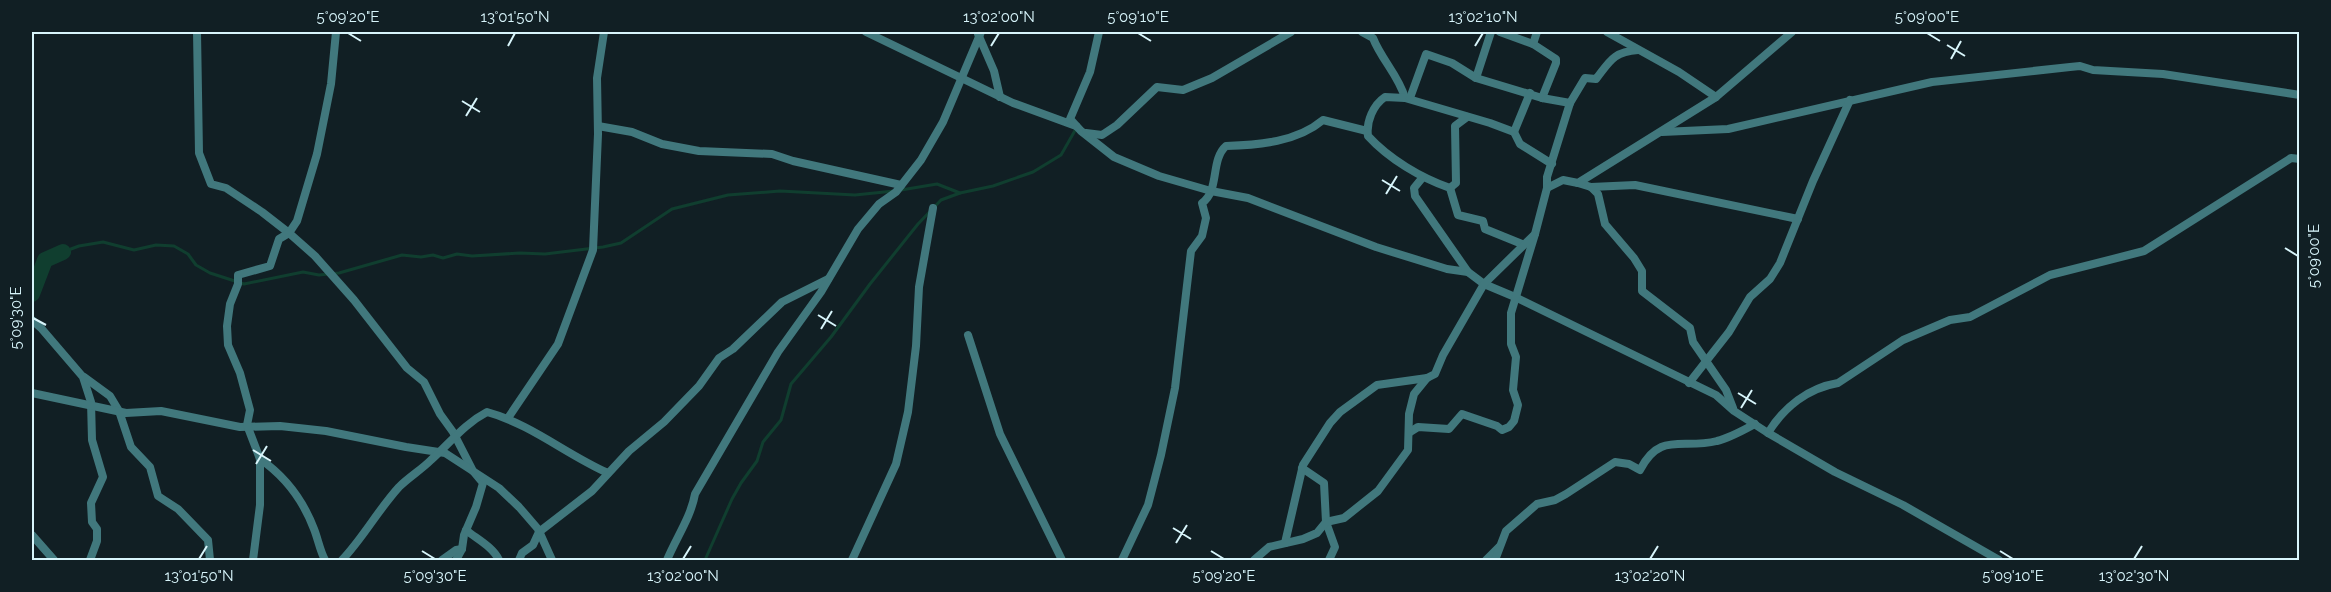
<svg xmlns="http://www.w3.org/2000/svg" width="2331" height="592" font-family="Raleway,sans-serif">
	<rect width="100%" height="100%" fill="#111f24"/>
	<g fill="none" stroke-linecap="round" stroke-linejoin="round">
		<g stroke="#103e2f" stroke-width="3">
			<polyline points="901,190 937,184 960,193"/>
			<polyline points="63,252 79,246 103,242 134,250 156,245 174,246 188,254 196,265 210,273 244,284 303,272 319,275 339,273 402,255 421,257 433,255 443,258 457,254 472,256 520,253 545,254 603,247 621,243 672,209 728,195 780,191 855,195 894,191"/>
			<polyline points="705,560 732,499 741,483 757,461 763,442 781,420 791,384 831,337 870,284 918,224 941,200 960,193 993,186 1033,172 1061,155 1077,127"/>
		</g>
		<polyline stroke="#103e2f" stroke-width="16" points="32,294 45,260 63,252"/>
		<g stroke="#41787d" stroke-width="8">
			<polyline points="197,32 199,153 211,184 226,188 262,212 289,233 315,256 354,300 407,368 424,382 440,414 453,432 473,471 483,483 476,507 464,535 462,549 456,560"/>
			<polyline points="866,32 1013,103 1076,126"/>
			<polyline points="1099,32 1090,72 1070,119 1081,131 1114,157 1159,176 1211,191 1248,198 1376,247 1447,269 1468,272 1484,284 1515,297 1716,395 1734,411 1768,433 1835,472 1903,505 1999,560"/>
			<path d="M1362 32 1373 38C1381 59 1399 76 1405 98L1490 123 1514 132 1520 144 1552 164"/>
			<polyline points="1500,32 1533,44 1556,59 1556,63 1542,98"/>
			<polyline points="1607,32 1679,72 1716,97"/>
			<polyline points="978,34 994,71 1000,97"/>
			<polyline points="1533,44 1537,32"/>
			<polyline points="1476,78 1491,32"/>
			<path d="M1405 98 1385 97C1373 105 1366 122 1368 136 1389 159 1421 178 1450 188L1458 215 1483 221 1485 229 1522 244"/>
			<polyline points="1410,98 1426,54 1452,63 1476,78 1542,98 1570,103"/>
			<polyline points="598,126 632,132 662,144 699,151 772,154 793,161 901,185"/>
			<polyline points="1514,132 1530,93"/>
			<polyline points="1662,132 1728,129 1932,82 2070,67 2080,66 2093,70 2163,74 2300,95"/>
			<polyline points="1086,133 1102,135 1117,125 1157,87 1183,90 1212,78 1291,32"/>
			<polyline points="1423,177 1414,188 1415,196 1468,272"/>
			<polyline points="1578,183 1591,187 1598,194 1605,224 1634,258 1642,271 1642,291 1690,328 1693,342 1726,390 1733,408"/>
			<polyline points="1591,187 1635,185 1798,219"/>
			<polyline points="1450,188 1456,183 1455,126 1467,117"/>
			<path d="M1547 188V177L1570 103 1585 78 1596 79C1610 61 1613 52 1638 50"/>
			<polyline points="32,320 41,328 83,377 91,402 92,440 103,477 91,503 92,522 97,529 97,541 90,560"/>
			<polyline points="968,335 1000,434 1062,560"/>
			<polyline points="84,377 110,396 119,411 131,447 150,467 158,496 178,509 208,540 210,560"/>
			<polyline points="1689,383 1729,332 1750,297 1770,279 1780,263 1813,181 1850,100"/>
			<polyline points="32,393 126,413 161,411 240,427 280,426 326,431 406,447 445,453 499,488 519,507 538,529 552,560"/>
			<polyline points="508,418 558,344 593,250 598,134 597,78 604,32"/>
			<polyline points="1410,432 1418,427 1449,429 1462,414 1497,426 1502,430 1509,427 1514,421 1518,405 1513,390 1516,357 1511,344 1511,313 1535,234"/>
			<path d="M1768 433C1784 407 1808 388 1838 383L1903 340 1950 320 1970 317 2050 275 2144 251 2291 158 2300 159"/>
			<path d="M260 459C286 477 303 500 314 529 318 539 320 551 325 560"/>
			<polyline points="1302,468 1324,483 1326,522 1335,547 1329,560"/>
			<path d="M466 530C477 539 493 547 499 560"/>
			<polyline points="32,535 54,560"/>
			<polyline points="1285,543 1303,465 1330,423 1340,412 1377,385 1427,378"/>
			<polyline points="253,560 260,505 260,459 247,425 250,410 240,373 228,345 227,326 230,304 238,284 238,275 270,266 279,239 289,233 297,221 317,154 331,84 336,32"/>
			<path d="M342 560C363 538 378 510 399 487 409 477 421 470 431 460 450 443 464 424 487 412 531 424 567 455 608 473"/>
			<polyline points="442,560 456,550 462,549"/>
			<polyline points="519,560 522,553 533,545 539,532 592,491 629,451 664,422 699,386 719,358 733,349 782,302 828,279"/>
			<path d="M667 560C676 538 691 517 695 494L778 352 821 292 858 229 879 204 896 192 921 160 943 122 981 32"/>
			<polyline points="852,560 896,464 908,412 916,346 919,287 933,208"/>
			<path d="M1122 560 1148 505 1161 455 1175 388 1191 251 1202 236 1206 218 1202 203C1220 191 1210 160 1226 146 1259 145 1297 142 1323 120L1367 131"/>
			<polyline points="1254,560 1269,547 1303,539 1317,533 1326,522 1344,518 1378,491 1408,450 1409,414 1414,394 1427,378 1435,374 1443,355 1484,284 1535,234 1547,188 1563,180 1578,183 1716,97 1792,32"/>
			<polyline points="1486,560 1499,547"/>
			<path d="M1495 560 1506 531 1537 504 1555 500 1566 494 1615 462 1629 464 1640 470C1660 431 1682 450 1717 441 1730 438 1744 430 1755 424"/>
		</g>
	</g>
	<path fill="none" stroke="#d8f5fb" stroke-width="2" d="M348 33 361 41M1138 33 1151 41M1927 33 1940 41M1947 45 1965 56M508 46 515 33M991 46 999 33M1475 46 1483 33M1951 59 1961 41M462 101 480 112M466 116 477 98M1382 180 1400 191M1386 194 1397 176M2285 248 2298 256M818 315 836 326M33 318 46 325M821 329 832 311M1738 393 1756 404M1741 408 1752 390M253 450 271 461M256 464 267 446M1173 528 1191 539M1176 543 1187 525M422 551 435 559M1211 551 1224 559M2000 551 2013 559M199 559 207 546M683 559 691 546M1650 559 1658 546M2134 559 2142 546"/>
	<rect width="2331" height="592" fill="none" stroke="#111f24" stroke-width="66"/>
	<rect x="33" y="33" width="2265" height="526" fill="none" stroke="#d8f5fb" stroke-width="2"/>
	<g font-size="15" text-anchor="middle" fill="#d8f5fb">
		<text x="348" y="22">5°09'20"E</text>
		<text x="515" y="22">13°01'50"N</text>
		<text x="999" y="22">13°02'00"N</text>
		<text x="1138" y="22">5°09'10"E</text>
		<text x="1483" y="22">13°02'10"N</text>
		<text x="1927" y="22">5°09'00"E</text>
		<text transform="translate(2314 256) rotate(-90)" y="5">5°09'00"E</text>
		<text transform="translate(16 318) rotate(-90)" y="5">5°09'30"E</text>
		<text x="199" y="581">13°01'50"N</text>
		<text x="435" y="581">5°09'30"E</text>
		<text x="683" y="581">13°02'00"N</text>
		<text x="1224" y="581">5°09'20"E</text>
		<text x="1650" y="581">13°02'20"N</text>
		<text x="2013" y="581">5°09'10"E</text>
		<text x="2134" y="581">13°02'30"N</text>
	</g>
</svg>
